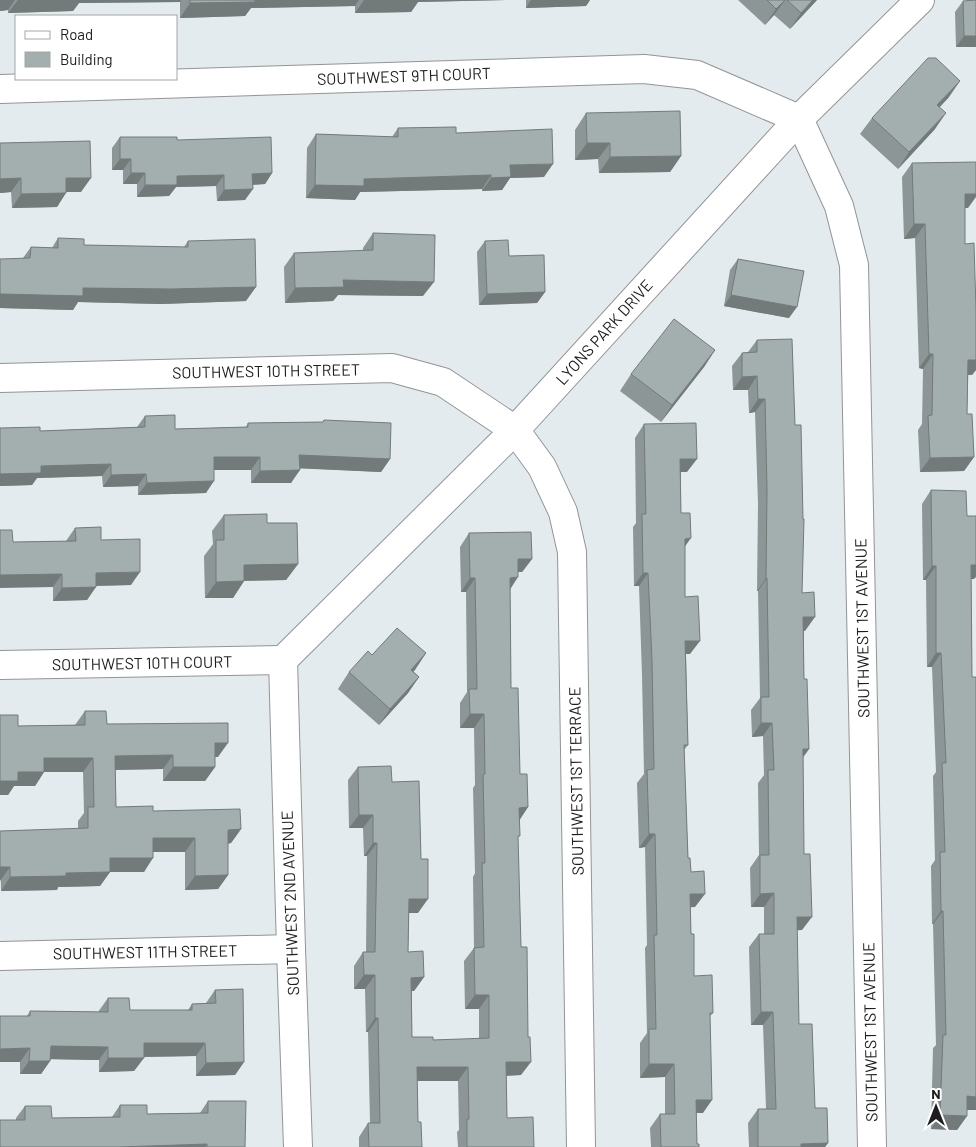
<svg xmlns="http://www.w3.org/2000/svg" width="976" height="1147" font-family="Barlow,sans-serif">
	<rect width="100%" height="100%" fill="#e3ebee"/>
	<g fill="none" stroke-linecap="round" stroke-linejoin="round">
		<g stroke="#949494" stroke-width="30">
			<g id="minor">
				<polyline points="0,89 644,69 697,75 799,119 839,206 854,265 872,1147"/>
				<polyline points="0,378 392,368 443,382 515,430 542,467 563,512 572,552 581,1147"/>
				<polyline points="283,660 515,430 799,119 920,0"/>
				<polyline points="283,660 291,949 298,1147"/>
				<polyline points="0,665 283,660"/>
				<polyline points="0,956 291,949"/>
			</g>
		</g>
		<use href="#minor" stroke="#fff" stroke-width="28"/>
	</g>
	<g fill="#8c9696">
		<polygon points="0,0 506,0 418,2 411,12 355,13 355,6 251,8 245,16 180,18 180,2 79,3 73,11 8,13 8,10 0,11"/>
		<polygon points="526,0 595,0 590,0 586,6 526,8"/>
		<polygon points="738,0 817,0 790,29 774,15 765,25"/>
		<polygon points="976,0 976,51 976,47 956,47 955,12 963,1"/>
		<polygon points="949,97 940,107 935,129 898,169 860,134 872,118"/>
		<polygon points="586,113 681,156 670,172 599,173 598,159 575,160 575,130"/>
		<polygon points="398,128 456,133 544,177 510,178 502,190 482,191 482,189 360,192 355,200 306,198 307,148 316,134 392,137"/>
		<polygon points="120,137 177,140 272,173 265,184 253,185 245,200 217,201 216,186 176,187 169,196 137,197 137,184 123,184 123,170 112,170 112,148"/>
		<polygon points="0,143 81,192 66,192 57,207 12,208 11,192 0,193"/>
		<polygon points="912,163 968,208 965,208 965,244 976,310 976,370 972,375 968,375 967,414 974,457 964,471 920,472 918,430 922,424 923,369 919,368 915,238 904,239 902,177"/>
		<polygon points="373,233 423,296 338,295 333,301 285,303 284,267 294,253 363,251 363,248"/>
		<polygon points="58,238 84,245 184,247 188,241 246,301 161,304 78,302 73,310 0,308 23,258 31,247 52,248"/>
		<polygon points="485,241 509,256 545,292 537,303 479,305 477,252"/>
		<polygon points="738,259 789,318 724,306 730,270"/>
		<polygon points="757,340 795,425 802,593 805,631 804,631 804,679 809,749 803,757 802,930 797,930 799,1024 815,1108 828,1143 825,1147 749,1147 748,1123 758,1109 766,1109 763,1025 751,1025 749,947 759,934 764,934 764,907 751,907 750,868 759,855 758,783 764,775 763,736 752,737 751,710 760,698 758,591 757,591 758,504 755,412 749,413 748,390 733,390 732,366 742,353 748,352"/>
		<polygon points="715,350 704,367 661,422 620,391 631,374"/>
		<polygon points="145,416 175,429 246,427 248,423 323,422 324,420 390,459 381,472 300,468 291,483 251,483 251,470 214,470 206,493 138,495 138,486 103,487 102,476 37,478 32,485 0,486 0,428 40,431 137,427"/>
		<polygon points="644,424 687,472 681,472 681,513 685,547 685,597 690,654 686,654 688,745 684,750 688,858 695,907 690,907 691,934 694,976 713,1013 710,1016 703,1113 696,1113 697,1144 699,1147 651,1147 650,1128 660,1114 665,1114 665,1077 640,1078 640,1043 647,1033 645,948 647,945 645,847 639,848 637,783 644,774 642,675 639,586 634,586 633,527 636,523 635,438"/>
		<polygon points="931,490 967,516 974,579 971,579 976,1110 967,1110 967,1116 957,1130 931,1129 933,1048 936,1045 933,924 932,924 931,866 935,860 933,776 936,772 932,667 927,667 926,580 923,580 922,504"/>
		<polygon points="224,515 267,523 298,564 286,580 244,581 233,598 205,598 204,556 213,544 212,531"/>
		<polygon points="75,528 101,540 131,585 96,586 87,600 53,601 53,587 13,542 66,541"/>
		<polygon points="469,533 532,559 522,572 518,572 510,590 511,688 520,774 528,807 519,820 518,839 521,1075 506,1076 507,1118 534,1147 458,1147 457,1132 459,1130 458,1081 417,1081 418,1122 422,1147 359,1147 359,1137 368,1123 370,1123 368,1032 366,1032 365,989 354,989 354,966 363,952 366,952 367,856 364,856 363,828 349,828 348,780 358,767 392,782 418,913 409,913 408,952 424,977 414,991 412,991 412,1037 433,1040 479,1039 479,1009 465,1009 464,961 474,948 473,877 475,873 473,788 475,785 474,728 460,728 460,703 467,692 466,592 461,592 460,547"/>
		<polygon points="426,653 413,671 419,677 408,693 379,725 338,689 349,672 372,655"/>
		<polygon points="85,711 107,724 218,757 215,757 215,767 205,781 163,781 163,769 115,770 116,807 153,811 241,829 231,843 228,844 228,875 218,889 185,890 185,852 153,852 144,872 110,872 100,886 58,887 57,890 1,891 0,831 78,829 78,821 84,813 83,772 44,772 35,786 14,786 8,795 0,795 0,715 18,726 75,725"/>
		<polygon points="215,990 244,1062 235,1075 196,1076 196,1056 144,1057 134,1071 99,1072 99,1060 51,1059 50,1061 41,1074 20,1074 20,1062 0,1062 0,1016 27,1016 30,1011 98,1012 108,998 130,1010 188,1010 192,1004 206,1003"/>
		<polygon points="208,1101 245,1147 0,1147 16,1120 16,1118 25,1106 52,1118 112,1117 120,1105 147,1114 200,1113"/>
	</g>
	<g fill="#727a7a">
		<polygon points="0,0 15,0 8,10 0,11"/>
		<polygon points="18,0 181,0 180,2 79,3 73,11 8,13"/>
		<polygon points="251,0 359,0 355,6 251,8 245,16 180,18 190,3"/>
		<polygon points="364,0 506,0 418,2 411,12 355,13"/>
		<polygon points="531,0 595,0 590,0 586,6 526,8"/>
		<polygon points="785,0 774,15 765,25 776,9"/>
		<polygon points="813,0 817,0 790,29 801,13"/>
		<polygon points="964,36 976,36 976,47 956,47"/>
		<polygon points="960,81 949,97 926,121 937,105"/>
		<polygon points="946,113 935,129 898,169 909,152"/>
		<polygon points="587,143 610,143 598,159 575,160"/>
		<polygon points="681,156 670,172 599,173 610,157"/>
		<polygon points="120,159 131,159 123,170 112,170"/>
		<polygon points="553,164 544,177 510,178 502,190 482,191 491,178 510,165"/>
		<polygon points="131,173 145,173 137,184 123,184"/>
		<polygon points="272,173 265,184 245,185 252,174"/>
		<polygon points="224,175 216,186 176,187 169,196 137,197 145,185 177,176"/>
		<polygon points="491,175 482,189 360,192 355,200 306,198 315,185 364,179"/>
		<polygon points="21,178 11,192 0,193 0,179"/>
		<polygon points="66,178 91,178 81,192 57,192"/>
		<polygon points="253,189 245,200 217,201 224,190"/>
		<polygon points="66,193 57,207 12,208 21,194"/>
		<polygon points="965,194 976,194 976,197 968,208 955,208"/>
		<polygon points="914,224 925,224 915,238 904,239"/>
		<polygon points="343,280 434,282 423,296 338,295 333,301 285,303 295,288"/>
		<polygon points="256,287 246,301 161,304 78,302 73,310 0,308 0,294 83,288"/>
		<polygon points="545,292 537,303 479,305 487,294"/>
		<polygon points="731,295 797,307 789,318 724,306"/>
		<polygon points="715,350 704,367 661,422 672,405"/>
		<polygon points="929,354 933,354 923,369 919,368"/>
		<polygon points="968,360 976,360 976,370 972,375 958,374"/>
		<polygon points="757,376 748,390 733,390 742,377"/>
		<polygon points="758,399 765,399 755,412 749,413"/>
		<polygon points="299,455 390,459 381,472 291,468"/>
		<polygon points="214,457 260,457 251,470 205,470"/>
		<polygon points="974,457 964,471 920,472 930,458"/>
		<polygon points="680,459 697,459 687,472 671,472"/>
		<polygon points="111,464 102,476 37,478 32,485 0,486 0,474 41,466"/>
		<polygon points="300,470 291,483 251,483 260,471"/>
		<polygon points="146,474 138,486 103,487 111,475"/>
		<polygon points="214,481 206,493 138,495 147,483"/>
		<polygon points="691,538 681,552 685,539"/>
		<polygon points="518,559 532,559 522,572 508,572"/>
		<polygon points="298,564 286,580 232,581 244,565"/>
		<polygon points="971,565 976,565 976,577 974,579 961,579"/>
		<polygon points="932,566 936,566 926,580 923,580"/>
		<polygon points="140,572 131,585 86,586 96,573"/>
		<polygon points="643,573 648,573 639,586 634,586"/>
		<polygon points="62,574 53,587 0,588 0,575"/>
		<polygon points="518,577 509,591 510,578"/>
		<polygon points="470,578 475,578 466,592 461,592"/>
		<polygon points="766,578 767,578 758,591 757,591"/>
		<polygon points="244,581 233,598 205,598 216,582"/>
		<polygon points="96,587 87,600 53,601 62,588"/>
		<polygon points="803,617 815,617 805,631 794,631"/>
		<polygon points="685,641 700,641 690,654 676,654"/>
		<polygon points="426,653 415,670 400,686 411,670"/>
		<polygon points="936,653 941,653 932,667 927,667"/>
		<polygon points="419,677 408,693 379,725 390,709"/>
		<polygon points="470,714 484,714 474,728 460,728"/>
		<polygon points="761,723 772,723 763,736 752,737"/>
		<polygon points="215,743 228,743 218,757 205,757"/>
		<polygon points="803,749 809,749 799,763"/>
		<polygon points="173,755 163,769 105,770 115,756"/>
		<polygon points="44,758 93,758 83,772 44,772 35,786 14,786 8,795 0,795 0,781"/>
		<polygon points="173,767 215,767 205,781 163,781"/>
		<polygon points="528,807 519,821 519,808"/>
		<polygon points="359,815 373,815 363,828 349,828"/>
		<polygon points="241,829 231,843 218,844 228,830"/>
		<polygon points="649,834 655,834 645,847 639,848"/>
		<polygon points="153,838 195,838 185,852 143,852"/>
		<polygon points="373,843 377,843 367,856 364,856"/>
		<polygon points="110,858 153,858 144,872 100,872"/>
		<polygon points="0,867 10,867 0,881"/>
		<polygon points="110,872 100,886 58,887 57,890 1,891 10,877 66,873"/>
		<polygon points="228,875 218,889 185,890 195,876"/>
		<polygon points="774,893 764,907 751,907 760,894"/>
		<polygon points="690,894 705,894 695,907 681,908"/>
		<polygon points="409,899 428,899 418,913 400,913"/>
		<polygon points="941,911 943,911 933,924 932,924"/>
		<polygon points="797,917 812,917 802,930 787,931"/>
		<polygon points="364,975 375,975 365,989 354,989"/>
		<polygon points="424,977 414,991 402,991 411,978"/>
		<polygon points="475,995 489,995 479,1009 465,1009"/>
		<polygon points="761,1012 773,1012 763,1025 751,1025"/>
		<polygon points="375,1018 378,1018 368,1032 366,1032"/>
		<polygon points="144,1043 205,1043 196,1056 134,1057"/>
		<polygon points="51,1046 108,1047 99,1060 41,1059"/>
		<polygon points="30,1048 20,1062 0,1062 0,1049"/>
		<polygon points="108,1058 144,1058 134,1071 99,1072"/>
		<polygon points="29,1061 50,1061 41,1074 20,1074"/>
		<polygon points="244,1062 235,1075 196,1076 206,1063"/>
		<polygon points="506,1062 531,1062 521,1075 496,1076"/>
		<polygon points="649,1064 674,1064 665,1077 640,1078"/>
		<polygon points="417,1067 468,1067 458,1081 407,1081"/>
		<polygon points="967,1096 976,1097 976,1110 958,1110"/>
		<polygon points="696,1100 712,1100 703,1113 687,1113"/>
		<polygon points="940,1115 967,1116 957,1130 931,1129"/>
		<polygon points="828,1143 825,1147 798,1147 801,1144"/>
		<polygon points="207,1144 205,1147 119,1147"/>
	</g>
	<g fill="#a3afaf" stroke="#727a7a">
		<polygon points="190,0 255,0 255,2 190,3"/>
		<polygon points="767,0 785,0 776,9"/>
		<polygon points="787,0 813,0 801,13"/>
		<polygon points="976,0 976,36 964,36 963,1"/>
		<polygon points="928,58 936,58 960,81 937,105 946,113 909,152 872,118"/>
		<polygon points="680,111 681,156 610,157 610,143 587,143 586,113"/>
		<polygon points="456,127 456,133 552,129 553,164 510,165 511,177 491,178 491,175 364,179 364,186 315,185 316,134 398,137 398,128"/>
		<polygon points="120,137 177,137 177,140 271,137 272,173 252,174 253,189 224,190 224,175 177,176 177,185 145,185 145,173 131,173 131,159 120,159"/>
		<polygon points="90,141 91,178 66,178 66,193 21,194 21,178 0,179 0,143"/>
		<polygon points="976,162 976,194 965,194 965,244 974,243 976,310 976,360 968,360 967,414 972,414 974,457 930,458 928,416 932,415 933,354 929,354 925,224 914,224 912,163"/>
		<polygon points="373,233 435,235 434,282 343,280 344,287 295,288 294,253 373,250"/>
		<polygon points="58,238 84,239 84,245 188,247 188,241 255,239 256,287 171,289 83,288 83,296 0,294 0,259 30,258 31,247 58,248"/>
		<polygon points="508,240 509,256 544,255 545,292 487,294 485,241"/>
		<polygon points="738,259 804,271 797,307 731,295"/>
		<polygon points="674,319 715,350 672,405 631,374"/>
		<polygon points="792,339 795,425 801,425 803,519 804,519 802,593 814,592 815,617 803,617 804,679 807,679 809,749 803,749 804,854 810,854 812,917 797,917 799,1024 812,1024 815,1108 827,1108 828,1143 801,1144 801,1147 758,1147 758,1109 776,1109 773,1012 761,1012 759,934 774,934 774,893 760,894 760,855 769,855 768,770 774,770 772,723 761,723 761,697 769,697 767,578 766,578 767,490 765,399 758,399 757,376 742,377 742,353 757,352 757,340"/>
		<polygon points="175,415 175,429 248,427 248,423 323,422 324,420 391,423 390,459 299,455 300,470 260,471 260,457 214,457 214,481 147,483 146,474 111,475 111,464 41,466 41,473 0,474 0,428 40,427 40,431 145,427 145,416"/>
		<polygon points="696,423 697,459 680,459 681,513 690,513 691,538 685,539 685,597 698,596 700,641 685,641 688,745 684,745 688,858 690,858 691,872 704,871 705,894 690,894 691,934 694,934 694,976 712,975 713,1013 710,1013 712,1100 696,1100 697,1144 699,1144 699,1147 661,1147 660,1114 675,1114 674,1064 649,1064 649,1029 656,1029 654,935 657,935 655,834 649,834 647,770 654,769 652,661 648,573 643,573 642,514 646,514 644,424"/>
		<polygon points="931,490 966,491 967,516 976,516 976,565 971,565 972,677 976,677 976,1097 967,1096 967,1116 940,1115 943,1035 946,1035 943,911 941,911 940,852 945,852 942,763 946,763 941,653 936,653 936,566 932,566"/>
		<polygon points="267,514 267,523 297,523 298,564 244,565 244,581 216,582 216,540 224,540 224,515"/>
		<polygon points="101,527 101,540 140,539 140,572 96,573 96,587 62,588 62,574 0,575 0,530 12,530 13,542 76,541 75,528"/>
		<polygon points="531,532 532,559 518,559 518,577 510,578 511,688 518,688 520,774 527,774 528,807 519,808 520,836 518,836 521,947 527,947 528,1037 530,1037 531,1062 506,1062 507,1118 533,1117 534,1147 467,1147 467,1119 469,1119 468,1067 417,1067 418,1122 421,1122 422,1147 369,1147 368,1123 380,1123 378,1018 375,1018 375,975 364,975 363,952 375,952 377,843 373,843 373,815 359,815 358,767 391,766 392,782 419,781 421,859 428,859 428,899 409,899 408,952 423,951 424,977 411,978 412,1037 433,1037 433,1040 489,1038 489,995 475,995 474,948 484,947 482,863 485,863 483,775 485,774 484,714 470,714 469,689 477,689 475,578 470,578 469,533"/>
		<polygon points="397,628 426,653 411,670 419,677 390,709 349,672 368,651 372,655"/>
		<polygon points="85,711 106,711 107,724 228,723 228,743 215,743 215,767 173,767 173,755 115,756 116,807 153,806 153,811 240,809 241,829 228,830 228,875 195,876 195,838 153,838 153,858 110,858 110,872 66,873 66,876 10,877 10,867 0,867 0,831 88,828 88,807 94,807 93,758 44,758 44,772 18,772 18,781 0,781 0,715 18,715 18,726 85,725"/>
		<polygon points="243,989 244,1062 206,1063 205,1043 144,1043 144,1058 108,1058 108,1047 51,1046 50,1061 29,1061 30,1048 0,1049 0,1016 30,1016 30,1011 108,1012 108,998 129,998 130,1010 192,1010 192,1004 216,1003 215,990"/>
		<polygon points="208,1101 246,1101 245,1147 207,1147 207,1144 119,1147 0,1147 0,1120 25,1120 25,1106 51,1106 52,1118 120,1117 120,1105 147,1105 147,1114 208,1113"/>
	</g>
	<g text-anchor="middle" stroke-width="4" stroke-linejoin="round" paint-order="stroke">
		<g font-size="16" fill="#1d1d1d" stroke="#fff">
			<text transform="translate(404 76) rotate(-2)" y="6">SOUTHWEST 9TH COURT</text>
			<text transform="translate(604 332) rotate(-48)" y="6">LYONS PARK DRIVE</text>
			<text transform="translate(266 371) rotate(-1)" y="6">SOUTHWEST 10TH STREET</text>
			<text transform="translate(862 628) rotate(-91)" y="6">SOUTHWEST 1ST AVENUE</text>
			<text transform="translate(142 663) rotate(-1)" y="6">SOUTHWEST 10TH COURT</text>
			<text transform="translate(576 781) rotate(-91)" y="6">SOUTHWEST 1ST TERRACE</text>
			<text transform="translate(290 903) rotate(-92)" y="6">SOUTHWEST 2ND AVENUE</text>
			<text transform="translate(145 952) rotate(-1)" y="6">SOUTHWEST 11TH STREET</text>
			<text transform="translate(870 1032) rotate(-91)" y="6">SOUTHWEST 1ST AVENUE</text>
		</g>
	</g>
	<rect x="15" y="15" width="162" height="65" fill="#ffffff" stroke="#a5a5a5"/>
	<rect x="25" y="31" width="25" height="8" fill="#ffffff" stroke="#a5a5a5"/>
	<text x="60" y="40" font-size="15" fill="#1d1d1d">Road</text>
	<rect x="25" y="52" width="25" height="15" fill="#a3afaf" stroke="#a5a5a5"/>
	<text x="60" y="65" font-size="15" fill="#1d1d1d">Building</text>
	<g transform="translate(936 1107)" stroke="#ffffff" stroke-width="4" paint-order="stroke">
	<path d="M0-4L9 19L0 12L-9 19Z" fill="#1d1d1d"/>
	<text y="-8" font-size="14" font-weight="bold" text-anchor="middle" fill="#1d1d1d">N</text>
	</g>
</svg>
